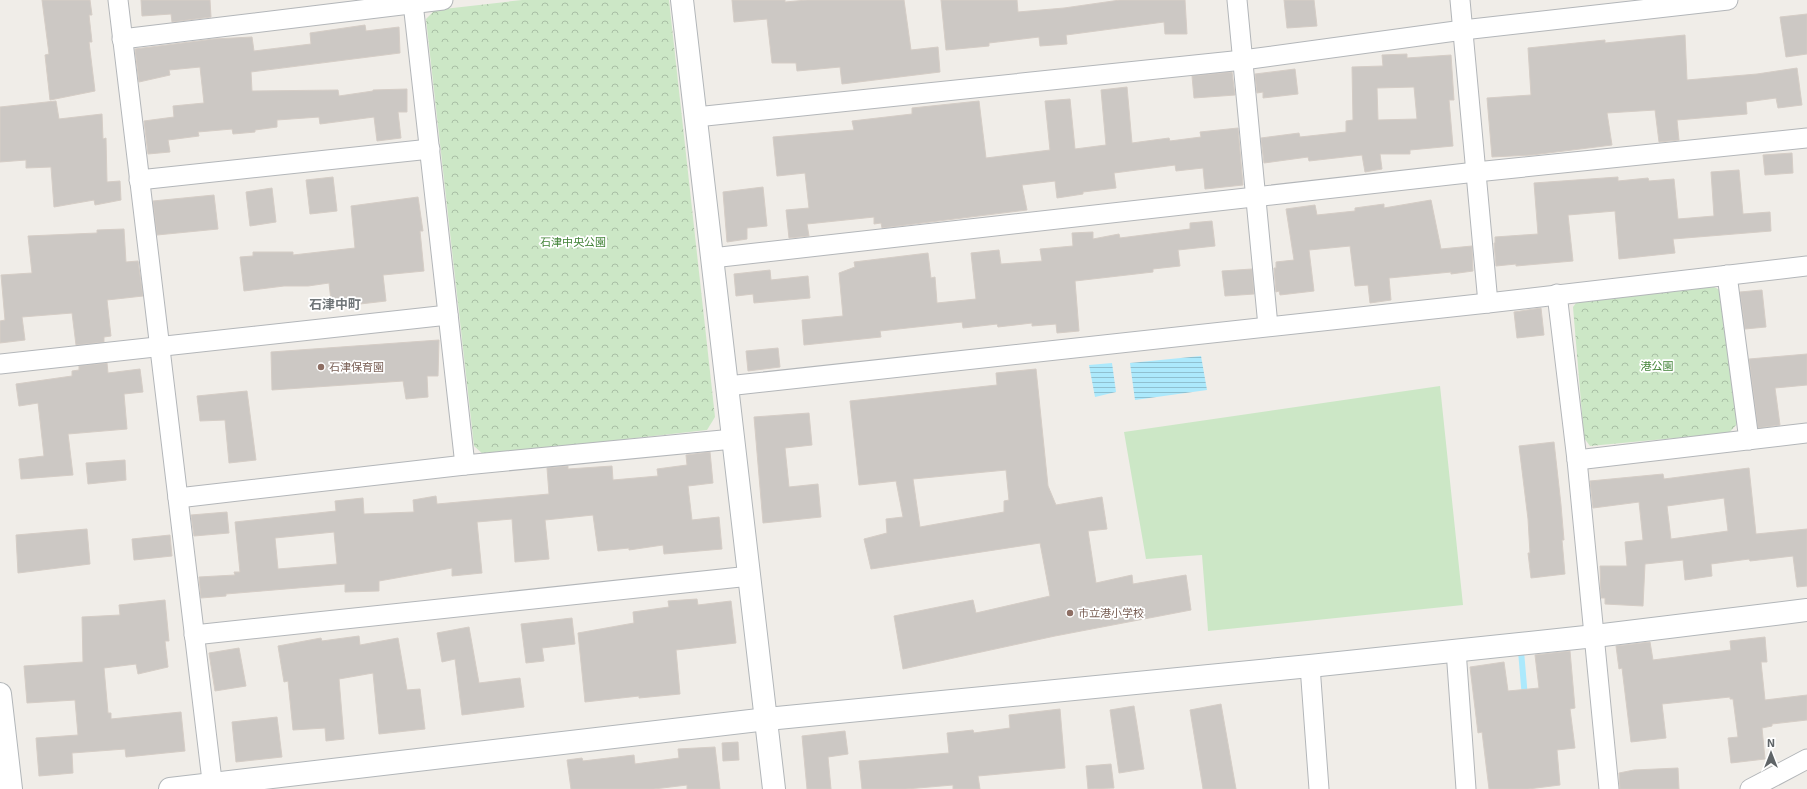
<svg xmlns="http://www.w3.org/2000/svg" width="1807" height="789" font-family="'Exo 2','Noto Sans JP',sans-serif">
	<defs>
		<pattern id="park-crowns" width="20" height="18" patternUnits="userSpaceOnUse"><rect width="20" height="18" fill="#cce7c6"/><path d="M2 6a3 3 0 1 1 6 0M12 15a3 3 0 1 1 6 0" fill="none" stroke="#a9bfa5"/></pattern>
		<pattern id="water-rules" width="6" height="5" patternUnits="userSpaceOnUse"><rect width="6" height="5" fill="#ace9fc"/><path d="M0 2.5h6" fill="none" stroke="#8fc0d0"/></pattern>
	</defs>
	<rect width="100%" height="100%" fill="#f0ede8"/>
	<g fill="url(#park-crowns)">
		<polygon points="522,0 669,0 715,417 707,430 484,455 474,446 426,19 435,10"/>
		<polygon points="1714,287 1724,292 1737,424 1729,433 1590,446 1584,438 1573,307 1579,299"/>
	</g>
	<polygon fill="#cce7c6" points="1440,386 1463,605 1208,631 1202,555 1146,559 1124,432"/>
	<g fill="url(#water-rules)">
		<polygon points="1201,356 1207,390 1135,400 1130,363"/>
		<polygon points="1112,363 1116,392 1095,397 1089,365"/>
	</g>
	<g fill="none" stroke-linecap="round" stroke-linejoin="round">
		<polyline stroke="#ace9fc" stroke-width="6" points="1521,651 1525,698"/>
	</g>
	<g fill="#ccc8c4" stroke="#d5cdc6" fill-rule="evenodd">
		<polygon points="42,0 90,0 92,15 89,15 92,42 89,42 95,91 50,100 45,55 49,54"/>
		<polygon points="141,0 210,0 211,17 172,22 171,14 142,16"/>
		<polygon points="732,0 785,0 785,2 807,0 904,0 911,50 938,47 940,72 842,84 840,67 797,71 796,63 772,63 767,19 734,22"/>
		<polygon points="941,0 1017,0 1018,12 1064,8 1120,0 1185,0 1187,34 1165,34 1164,22 1066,35 1067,44 1040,46 1039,37 989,43 989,46 946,50"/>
		<polygon points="1284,0 1314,0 1317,26 1287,28"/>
		<polygon points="1807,14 1807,54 1786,57 1780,17"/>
		<polygon points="365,25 366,31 399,27 400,53 251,72 252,91 338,90 339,96 373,91 373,90 407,89 407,112 398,112 401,138 377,141 374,117 320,124 319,117 277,120 277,127 255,130 255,132 233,134 232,129 198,132 199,136 168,140 170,152 148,154 144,121 174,117 173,106 204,103 200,67 169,70 170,75 139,82 135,49 214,39 252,37 254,51 311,44 310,33"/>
		<polygon points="1685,35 1687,80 1757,74 1797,68 1802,105 1778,108 1776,98 1746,102 1747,114 1677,120 1679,140 1659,142 1655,110 1607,113 1612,145 1532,155 1492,157 1487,98 1531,95 1528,48 1605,40 1605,43"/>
		<path d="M1407 54V58L1451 55 1454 100H1449L1453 146 1410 150V154H1380L1382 169 1365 172 1362 155 1309 161 1308 157 1264 163 1261 138 1299 133 1300 137 1346 132V121L1353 120 1352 67 1383 66 1382 55ZM1414 87 1417 119 1378 120 1377 88Z"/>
		<polygon points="1295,69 1298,94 1263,98 1263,92 1257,93 1255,74"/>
		<polygon points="1232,72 1235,95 1194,98 1192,76"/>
		<polygon points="1127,87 1132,143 1169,138 1170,141 1201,137 1200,132 1238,128 1243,185 1205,189 1203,168 1176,171 1175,165 1114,173 1116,188 1083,192 1083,194 1057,198 1055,181 1022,185 1027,210 882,228 881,223 874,224 874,217 807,224 809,236 789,238 786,210 809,208 805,173 777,176 773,137 854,130 852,121 912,114 912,108 979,101 986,158 1050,150 1045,101 1070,99 1075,149 1106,145 1101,90"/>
		<polygon points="56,101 59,119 102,114 103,139 106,138 107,182 120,181 121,200 95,205 94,200 54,207 51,167 26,168 26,160 0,162 0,107"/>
		<polygon points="1792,153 1793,173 1765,175 1763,155"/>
		<polygon points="1739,170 1743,214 1770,212 1771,231 1673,239 1675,253 1619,259 1615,211 1568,215 1573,261 1516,266 1516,264 1496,266 1494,243 1495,243 1495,237 1538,234 1534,183 1618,177 1618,181 1648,178 1649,181 1674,179 1678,219 1714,216 1711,172"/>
		<polygon points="333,177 337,211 310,214 306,180"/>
		<polygon points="763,187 767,226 747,228 747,239 727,242 723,192"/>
		<polygon points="272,188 276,222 250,226 246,192"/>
		<polygon points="214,195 218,229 157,235 153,201"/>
		<polygon points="418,197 423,231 420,231 424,271 383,275 386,301 360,304 360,298 331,301 329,283 308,286 284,286 244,291 240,257 253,256 253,252 293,252 293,255 355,248 351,206"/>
		<polygon points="1431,200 1441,249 1472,246 1473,271 1451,274 1451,272 1389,278 1391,300 1370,303 1368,285 1355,286 1350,246 1309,250 1314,291 1280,295 1279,291 1276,292 1274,268 1276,268 1276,262 1294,260 1286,209 1315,205 1317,215 1355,211 1355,208 1384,204 1384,208"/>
		<polygon points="1212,221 1215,246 1178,250 1180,266 1153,269 1153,272 1075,281 1079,331 1057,333 1056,324 1032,326 1032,323 998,327 997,324 963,328 962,322 880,331 881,337 804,345 802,320 843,316 839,273 855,267 854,262 928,253 931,278 935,277 937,303 976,299 971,253 999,250 1001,264 1042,261 1040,249 1073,246 1072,233 1093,232 1093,239 1119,234 1120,238 1190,229 1190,223"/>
		<polygon points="124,229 126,262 138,261 143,296 107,300 111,336 104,337 104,342 76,345 72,313 22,317 25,340 0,343 0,321 5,320 1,275 32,273 28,236 97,233 97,230"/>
		<polygon points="1252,269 1254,294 1225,296 1222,271"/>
		<polygon points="770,270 771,280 808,276 810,298 754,303 753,294 736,296 734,274"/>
		<polygon points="1762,290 1766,327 1745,329 1740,292"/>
		<polygon points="1541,308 1544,335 1517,338 1514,312"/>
		<polygon points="439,340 438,376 427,376 428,397 406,399 403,381 272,390 271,352"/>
		<polygon points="778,348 780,367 748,371 746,351"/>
		<polygon points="1807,354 1807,385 1775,388 1780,425 1758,428 1749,359"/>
		<polygon points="107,363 108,373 140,369 143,392 124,394 127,429 68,434 73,475 21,479 19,459 44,456 38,403 19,406 16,384 72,376 72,371 79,370 79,366"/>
		<path d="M1036 369 1048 486 1056 505 1102 497 1107 529 1088 531 1096 583 1132 575 1133 584 1186 575 1191 610 1055 636 903 669 894 616 973 600 976 613 1050 596 1040 543 871 569 864 539 887 533 886 519 903 517 896 481 859 485 850 401 997 385 996 373ZM1006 470 1009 500 1004 501V512L920 527 913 479Z"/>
		<polygon points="247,391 256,460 229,463 225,420 200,421 197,396"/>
		<polygon points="809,413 812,445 785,448 789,487 818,484 821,517 763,523 754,417"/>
		<polygon points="1554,442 1561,505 1564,540 1562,540 1565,574 1531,578 1528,553 1530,553 1528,519 1519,446"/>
		<path d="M710 452 713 483 688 486 692 520 719 517 722 549 664 554 663 545 629 550V548L598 551 593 515 545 520 549 559 515 562 512 519 477 522 482 573 452 576V568L379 581V591L345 592V584L226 594V596L201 598 199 577 235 575 234 572H240L235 522 336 511 335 501 363 498 364 514 414 512 413 500 436 496 437 504 549 494 547 468 568 466V469L612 466 613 480 658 476 657 469 687 465 686 455ZM334 532 337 564 278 569 275 538Z"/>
		<polygon points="125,460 126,480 88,484 86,463"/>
		<path d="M1749 468 1756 534 1807 529V586L1797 587 1793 556 1750 561 1749 559 1711 564 1712 576 1685 580 1683 560 1645 564 1643 606 1605 604V598H1601L1600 566H1627L1625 542 1643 540 1639 502 1593 508 1590 481 1663 474 1664 479ZM1724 498 1728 531 1671 539 1667 506Z"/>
		<polygon points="227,512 229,533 194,536 191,515"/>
		<polygon points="87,529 90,564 18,573 16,535"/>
		<polygon points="170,535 172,556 134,560 132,539"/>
		<polygon points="697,599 698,605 731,601 736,643 676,650 680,694 639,698 639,696 585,702 578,633 634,623 633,612 669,607 668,601"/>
		<polygon points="165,600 169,641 165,641 168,667 138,674 136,664 104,668 108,713 111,713 111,719 181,712 185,751 126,757 125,749 72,753 73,773 39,776 36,738 78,735 75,700 27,703 24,666 83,662 82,617 120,615 119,605"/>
		<polygon points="572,618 575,644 542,648 544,661 526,663 521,624"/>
		<polygon points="469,627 479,683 520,678 524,707 462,715 455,659 442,662 437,633"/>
		<polygon points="359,636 360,645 398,638 407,690 420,689 425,729 379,734 373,673 339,679 344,739 326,741 325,728 293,730 288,681 284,682 278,646 321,638 322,641"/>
		<polygon points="1765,637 1767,662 1761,662 1765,700 1807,695 1807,720 1772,724 1772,726 1762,728 1765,759 1731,763 1728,738 1738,737 1733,699 1730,699 1730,697 1662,704 1666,738 1631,742 1622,668 1619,669 1616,646 1650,642 1653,660 1731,650 1730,641"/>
		<polygon points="239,648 246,686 215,691 209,653"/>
		<polygon points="1570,651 1575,708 1570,709 1575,748 1557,750 1560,785 1528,789 1489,789 1482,732 1478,733 1470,667 1504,662 1508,691 1539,688 1535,655"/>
		<polygon points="1221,704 1236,789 1203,789 1190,710"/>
		<polygon points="1134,706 1144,769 1119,773 1110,710"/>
		<polygon points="1060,709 1065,768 978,776 980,789 953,789 953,785 906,789 862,789 859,761 949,753 947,733 973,730 974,733 1010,728 1009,715"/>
		<polygon points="277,717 282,757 236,762 232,722"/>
		<polygon points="845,731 848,754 828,757 831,789 807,789 802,736"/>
		<polygon points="738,742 739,760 723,761 722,743"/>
		<polygon points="715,747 720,789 687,789 687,785 654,789 571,789 567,760 582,758 583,761 634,755 635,764 679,758 678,749"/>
		<polygon points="1111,764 1114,788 1088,789 1086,766"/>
		<polygon points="1678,768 1679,789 1620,789 1619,773 1634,770"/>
	</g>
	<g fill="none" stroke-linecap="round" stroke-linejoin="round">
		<g stroke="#b3b6b9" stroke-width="21">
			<g id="street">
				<polyline points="118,0 213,789"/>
				<polyline points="1237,0 1268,326"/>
				<polyline points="1460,0 1488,303"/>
				<polyline points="413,3 465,465"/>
				<polyline points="122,39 443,0"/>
				<polyline points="696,117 1243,60 1463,30 1728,0"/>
				<polyline points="139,180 430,149"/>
				<polyline points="712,258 1476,172 1807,138"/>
				<polyline points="1727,275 1749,440"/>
				<polyline points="1557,294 1577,460 1609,789"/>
				<polyline points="0,364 448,315"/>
				<polyline points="727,386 1488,303 1807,266"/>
				<polyline points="1577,460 1807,433"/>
				<polyline points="178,498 465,465 733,439"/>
				<polyline points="194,635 750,576"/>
				<polyline points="1456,650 1466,789"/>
				<polyline points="1310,666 1319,789"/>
				<polyline points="1750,789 1807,759"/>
			</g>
		</g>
		<g stroke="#b2b6b9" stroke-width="24">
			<g id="secondary">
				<polyline points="682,0 774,789"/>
				<polyline points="0,694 11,789"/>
				<polyline points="170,789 767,719 1310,666 1595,636 1807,610"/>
			</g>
		</g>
		<use href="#street" stroke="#fff" stroke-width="19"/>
		<use href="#secondary" stroke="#fff" stroke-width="22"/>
	</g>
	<g fill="#8d6e63" stroke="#fff" stroke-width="1.5">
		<circle cx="321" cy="367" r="4"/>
		<circle cx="1070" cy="613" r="4"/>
	</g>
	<g text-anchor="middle" stroke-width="3.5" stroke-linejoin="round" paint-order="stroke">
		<g font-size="11" fill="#438439" stroke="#fff">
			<text x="573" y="246">石津中央公園</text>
			<text x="1657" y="370">港公園</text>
		</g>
		<g font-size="11" fill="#785e54" stroke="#fff" text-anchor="start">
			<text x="329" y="371">石津保育園</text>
			<text x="1078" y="617">市立港小学校</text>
		</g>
		<g font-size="13" font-weight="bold" fill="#707679" stroke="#fff">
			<text x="335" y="309">石津中町</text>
		</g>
	</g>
	<g transform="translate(1771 753)" stroke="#ffffff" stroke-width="3" paint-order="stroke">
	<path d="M0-3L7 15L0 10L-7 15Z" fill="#5f6467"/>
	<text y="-6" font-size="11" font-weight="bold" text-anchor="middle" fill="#5f6467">N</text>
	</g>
</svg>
